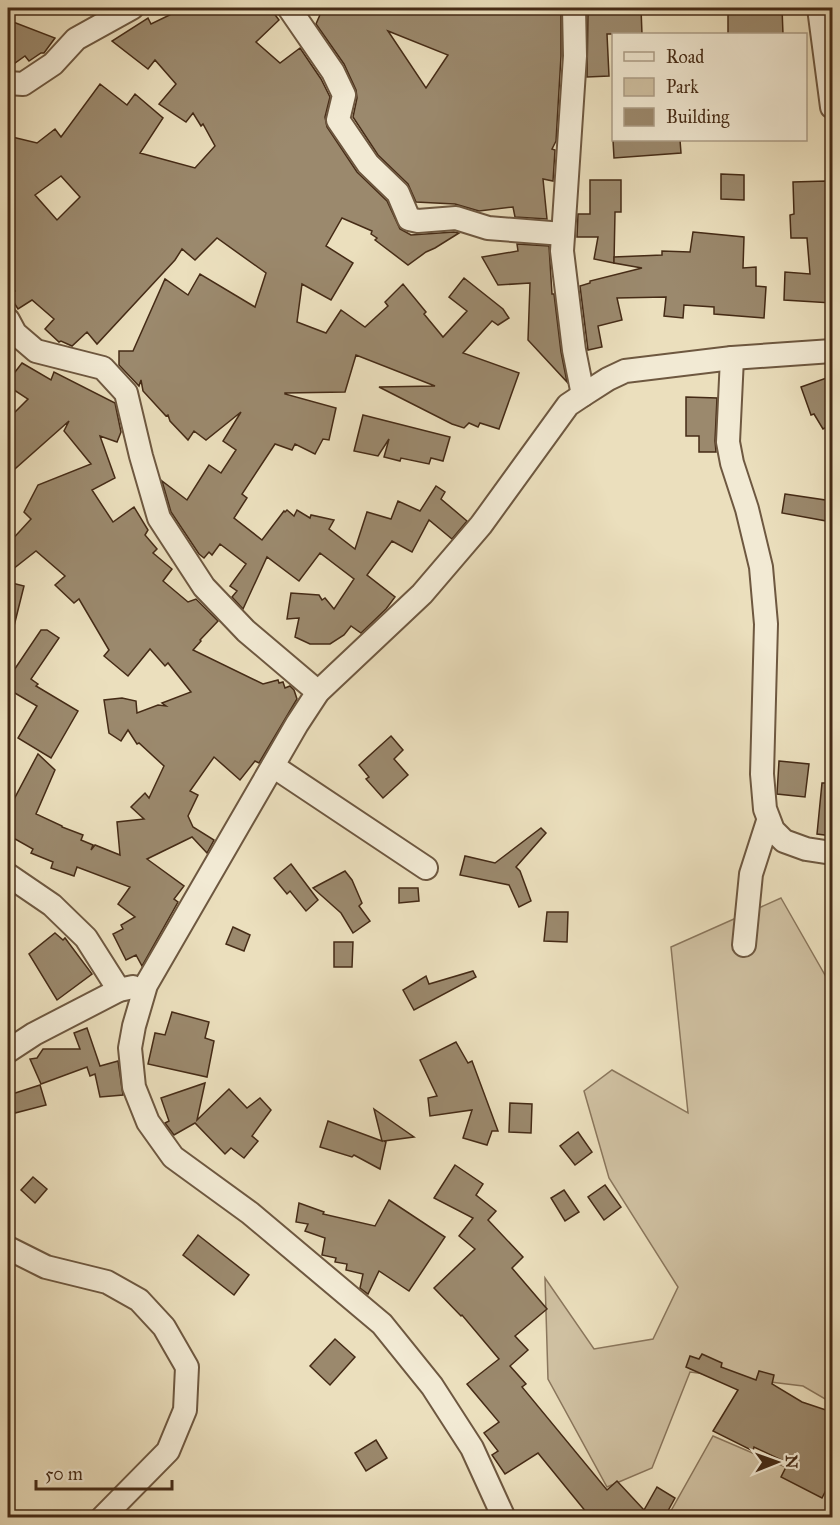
<svg xmlns="http://www.w3.org/2000/svg" width="840" height="1525" font-family="'IM FELL Great Primer',serif">
	<rect width="100%" height="100%" fill="#ebdfbd"/>
	<filter id="stains"><feTurbulence type="fractalNoise" baseFrequency=".00333" numOctaves="4"/><feColorMatrix values="0 0 0 0 .2 0 0 0 0 .09 0 0 0 0 .02 0 0 0 .5 -.17"/></filter>
	<radialGradient id="worn" r=".72"><stop offset=".6" stop-color="#630" stop-opacity="0"/><stop offset="1" stop-color="#630" stop-opacity=".3"/></radialGradient>
	<g fill="#cfc0a1" stroke="#8a765c" stroke-width="1.5">
		<polygon points="781,898 829,982 832,984 832,1403 803,1386 690,1372 652,1468 607,1487 548,1379 545,1278 594,1349 653,1339 678,1287 609,1178 584,1091 612,1070 688,1113 671,947"/>
		<polygon points="713,1436 818,1481 832,1492 832,1517 667,1518"/>
	</g>
	<g fill="#9b896d" stroke="#452b16" stroke-width="1.5" fill-rule="evenodd">
		<path d="M184 8H241L251 13 257 8H270L279 20 256 42 280 63 300 48 321 79 330 97 325 117 327 127 357 172 387 201 400 229 411 235 454 232 459 233 435 248 426 252 408 265 375 240 377 238 371 234 372 231 342 218 326 246 353 263 331 300 302 284 297 322 326 333 341 310 365 327 388 306 385 302 403 284 426 312 424 314 443 337 467 311 449 297 464 278 503 309 509 318 498 325 492 321 463 353 519 373 499 429 480 423 478 427 469 423 464 428 452 424 379 387 435 386 356 355 345 392 285 393V394L336 408 329 440 323 439 315 454 295 444 292 450 275 444 242 494 247 498 234 518 262 540 284 511 285 512 287 510 294 516 297 510 310 518 311 515 334 520 329 529 355 549 367 512 391 519 398 501 420 511 436 486 445 492 441 499 467 521 452 539 429 520 412 552 392 541 367 575 395 597 386 609 361 633 351 626 344 635 330 644H310L295 637 299 618 287 619 291 593 319 595 322 600 325 598 334 609 354 579 320 553 299 581 267 557 243 609 232 597 237 591 230 586 246 564 220 544 212 555 209 552 204 558 199 554 171 512 162 481 187 500 209 465 221 473 236 450 223 441 241 412 206 440 194 431 188 440 170 421 168 415 166 416 143 391 141 380 139 386 119 365V351H133L165 279 188 295 200 274 255 307 266 273 217 238 195 260 182 249 175 260 97 344 87 332 72 346 61 341 59 342 45 329 54 319 32 300 18 309 9 295 15 291 8 279V136L37 143 55 129 61 137 100 84 127 105 135 94 163 118 140 153 195 168 215 146 203 124 201 126 193 113 186 122 159 104 176 84 155 60 148 69 112 41 148 18 151 24ZM61 176 80 197 57 220 35 195Z"/>
		<path d="M323 8H561V56L556 141 552 149 555 150 553 181 543 179 547 219 515 217 513 207 479 211 455 204 416 202 408 184 378 155 353 117 357 98 356 90 344 64 316 24ZM388 31 448 55 426 88Z"/>
		<polygon points="617,8 641,8 642,34 607,34 609,76 587,77 588,13 609,11 617,10"/>
		<polygon points="728,8 782,8 783,34 728,34"/>
		<polygon points="8,20 55,38 44,53 41,53 29,61 25,56 8,68"/>
		<polygon points="613,140 680,140 681,153 614,158"/>
		<polygon points="721,174 744,175 744,200 721,199"/>
		<polygon points="590,180 621,180 621,212 615,212 614,263 594,259 598,237 577,237 578,214 590,214"/>
		<polygon points="826,181 827,218 831,218 832,231 832,303 784,300 785,272 810,274 807,238 791,238 790,215 794,214 793,182"/>
		<polygon points="693,232 744,237 743,268 756,267 756,286 766,287 764,318 714,314 714,307 684,305 683,318 664,316 666,297 617,298 622,320 598,326 602,347 588,350 580,286 590,283 590,281 642,268 614,263 614,257 662,255 662,251 690,252"/>
		<polygon points="517,244 549,246 552,294 554,294 561,352 567,382 528,340 530,283 498,285 482,257 518,251"/>
		<polygon points="22,363 51,380 54,372 115,403 121,432 117,442 100,436 115,478 92,490 113,522 134,507 148,530 145,535 157,549 153,553 172,569 163,581 188,602 196,599 218,621 200,640 201,641 193,650 263,684 278,680 279,683 283,682 285,688 290,686 294,690 297,699 259,763 255,761 240,780 214,757 190,791 198,795 188,816 193,827 214,840 207,853 192,837 147,859 184,886 174,899 178,902 142,966 136,955 126,960 113,934 123,929 121,925 135,917 118,904 130,887 77,867 74,876 51,868 53,862 31,853 33,849 8,835 8,797 13,801 38,754 55,770 36,814 62,826 62,827 83,835 81,840 93,845 91,850 95,845 120,855 117,822 144,819 131,807 145,793 149,798 164,766 139,743 137,744 128,730 121,741 109,733 104,700 122,698 136,701 137,713 158,705 166,706 162,703 191,692 168,663 165,666 150,649 128,676 104,656 109,650 79,599 74,603 55,585 65,576 36,551 8,573 8,544 31,519 24,512 38,485 91,464 64,431 69,421 8,475 8,419 28,399 8,386 8,364 15,372"/>
		<polygon points="832,376 832,424 823,429 814,414 811,415 801,387"/>
		<polygon points="686,397 717,398 715,441 716,452 699,452 699,436 686,436"/>
		<polygon points="363,415 450,437 443,461 431,458 429,464 401,458 400,461 384,457 389,439 378,456 354,451"/>
		<polygon points="785,494 832,501 832,522 782,513"/>
		<polygon points="8,582 24,586 13,630 8,629"/>
		<polygon points="41,630 47,630 59,638 31,679 38,684 36,686 78,711 51,758 18,738 37,706 8,689 8,679"/>
		<polygon points="391,736 403,750 394,759 408,775 383,798 366,779 369,777 359,765"/>
		<polygon points="779,761 809,764 805,797 777,794"/>
		<polygon points="822,783 832,783 832,836 817,834"/>
		<polygon points="541,828 546,833 516,867 520,871 531,901 519,907 509,885 460,875 465,856 495,863"/>
		<polygon points="291,864 318,900 306,911 290,891 287,894 274,878"/>
		<polygon points="345,871 352,880 362,903 359,906 370,921 353,933 341,913 313,888"/>
		<polygon points="399,888 418,888 419,901 399,903"/>
		<polygon points="547,912 568,912 567,942 544,941"/>
		<polygon points="233,927 250,935 244,951 226,944"/>
		<polygon points="55,933 63,940 65,938 92,974 57,1000 29,954"/>
		<polygon points="334,942 353,942 352,967 334,967"/>
		<polygon points="473,971 476,977 414,1010 403,990 426,976 429,984"/>
		<polygon points="172,1012 209,1022 205,1038 214,1041 207,1077 148,1064 155,1033 165,1035"/>
		<polygon points="87,1028 100,1066 118,1061 123,1095 100,1097 95,1074 90,1076 87,1067 41,1084 30,1059 37,1058 43,1049 80,1049 74,1033"/>
		<polygon points="456,1042 468,1063 472,1061 498,1131 492,1131 487,1145 463,1138 472,1110 430,1116 428,1098 437,1096 420,1060"/>
		<polygon points="205,1083 197,1120 229,1089 247,1108 260,1098 271,1110 252,1136 258,1141 244,1158 231,1148 225,1154 195,1123 174,1135 165,1123 169,1121 161,1098"/>
		<polygon points="40,1085 46,1105 15,1113 9,1095"/>
		<polygon points="510,1103 532,1104 531,1133 509,1132"/>
		<polygon points="374,1109 414,1137 384,1141 386,1142 380,1169 354,1155 352,1157 320,1147 328,1121 382,1141"/>
		<polygon points="578,1132 592,1152 575,1165 560,1146"/>
		<polygon points="455,1165 483,1184 476,1195 496,1211 488,1220 523,1257 512,1268 547,1309 515,1336 528,1350 510,1366 526,1384 522,1387 607,1490 617,1481 644,1510 657,1487 675,1498 664,1518 591,1518 538,1453 505,1474 492,1455 498,1451 484,1433 499,1422 467,1384 499,1359 462,1315 461,1316 434,1288 475,1249 459,1236 473,1218 434,1198"/>
		<polygon points="33,1177 47,1189 35,1203 21,1190"/>
		<polygon points="605,1185 621,1207 604,1220 588,1197"/>
		<polygon points="564,1190 579,1212 565,1221 551,1198"/>
		<polygon points="389,1200 445,1237 409,1291 379,1271 368,1294 360,1288 363,1274 346,1270 347,1264 335,1262 336,1258 322,1255 325,1238 305,1231 308,1224 296,1222 299,1203 324,1212 323,1214 375,1226"/>
		<polygon points="198,1235 249,1275 234,1295 183,1255"/>
		<polygon points="335,1339 355,1357 330,1385 310,1366"/>
		<polygon points="702,1354 722,1363 721,1367 756,1380 759,1371 774,1375 772,1384 802,1402 832,1412 832,1478 822,1498 781,1477 788,1463 754,1447 753,1451 713,1431 738,1390 686,1367 690,1356 699,1359"/>
		<polygon points="376,1440 387,1458 366,1471 355,1453"/>
	</g>
	<g fill="none" stroke-linecap="round" stroke-linejoin="round">
		<g stroke="#6e5840" stroke-width="26">
			<g id="minor">
				<polyline points="289,8 333,72 344,95 338,120 368,164 398,193 409,219 418,221 456,218 488,228 563,234"/>
				<polyline points="574,8 575,56 562,251 574,350 583,395"/>
				<polyline points="819,8 832,107"/>
				<polyline points="8,83 23,84 53,64 76,39 132,8"/>
				<polyline points="8,320 15,333 36,351 103,368 126,393 141,456 159,518 204,587 246,631 318,692"/>
				<polyline points="732,358 728,442 732,463 747,509 761,567 766,624 762,774 765,809 773,830 784,841 806,849 832,853"/>
				<polyline points="273,766 426,868"/>
				<polyline points="8,875 52,905 86,938 119,990"/>
				<polyline points="744,945 751,874 768,821"/>
				<polyline points="8,1051 34,1034 119,990 133,987"/>
				<polyline points="8,1248 46,1267 107,1282 139,1300 164,1327 187,1367 185,1410 168,1451 102,1518"/>
				<polyline points="504,1518 472,1448 432,1386 382,1324 250,1213 173,1157 148,1122 134,1087 130,1048 134,1026 146,985 297,724 318,692 422,594 481,525 568,405 583,395 608,379 625,371 732,358 832,351"/>
			</g>
		</g>
		<use href="#minor" stroke="#f2ead4" stroke-width="22"/>
	</g>
	<rect width="840" height="1525" fill="none" stroke="#ebdfbd" stroke-width="30"/>
	<rect x="9" y="9" width="822" height="1507" fill="none" stroke="#452b16" stroke-width="3"/>
	<rect x="15" y="15" width="810" height="1495" fill="none" stroke="#452b16" stroke-width="1.5"/>
	<rect x="612" y="33" width="195" height="108" fill="#f2ead4" stroke="#ad9e88" stroke-width="1.5"/>
	<rect x="624" y="52" width="30" height="9" fill="#f2ead4" stroke="#ad9e88" stroke-width="1.5"/>
	<text x="666" y="63" font-size="18" fill="#452b16">Road</text>
	<rect x="624" y="78" width="30" height="18" fill="#cfc0a1" stroke="#ad9e88" stroke-width="1.5"/>
	<text x="666" y="93" font-size="18" fill="#452b16">Park</text>
	<rect x="624" y="108" width="30" height="18" fill="#9b896d" stroke="#ad9e88" stroke-width="1.5"/>
	<text x="666" y="123" font-size="18" fill="#452b16">Building</text>
	<g transform="translate(777 1462) rotate(89)" stroke="#f2ead4" stroke-width="4.5" paint-order="stroke">
	<path d="M0-4.5L10 22L0 15L-10 22Z" fill="#452b16"/>
	<text y="-9" font-size="16" font-weight="bold" text-anchor="middle" fill="#452b16">N</text>
	</g>
	<path d="M36 1480v9h136v-9" fill="none" stroke="#452b16" stroke-width="3"/>
	<text x="45" y="1480" font-size="18" fill="#452b16" stroke="#f2ead4" stroke-width="4.5" paint-order="stroke">50 m</text>
	<rect width="100%" height="100%" filter="url(#stains)"/>
	<rect width="100%" height="100%" fill="url(#worn)"/>
</svg>
